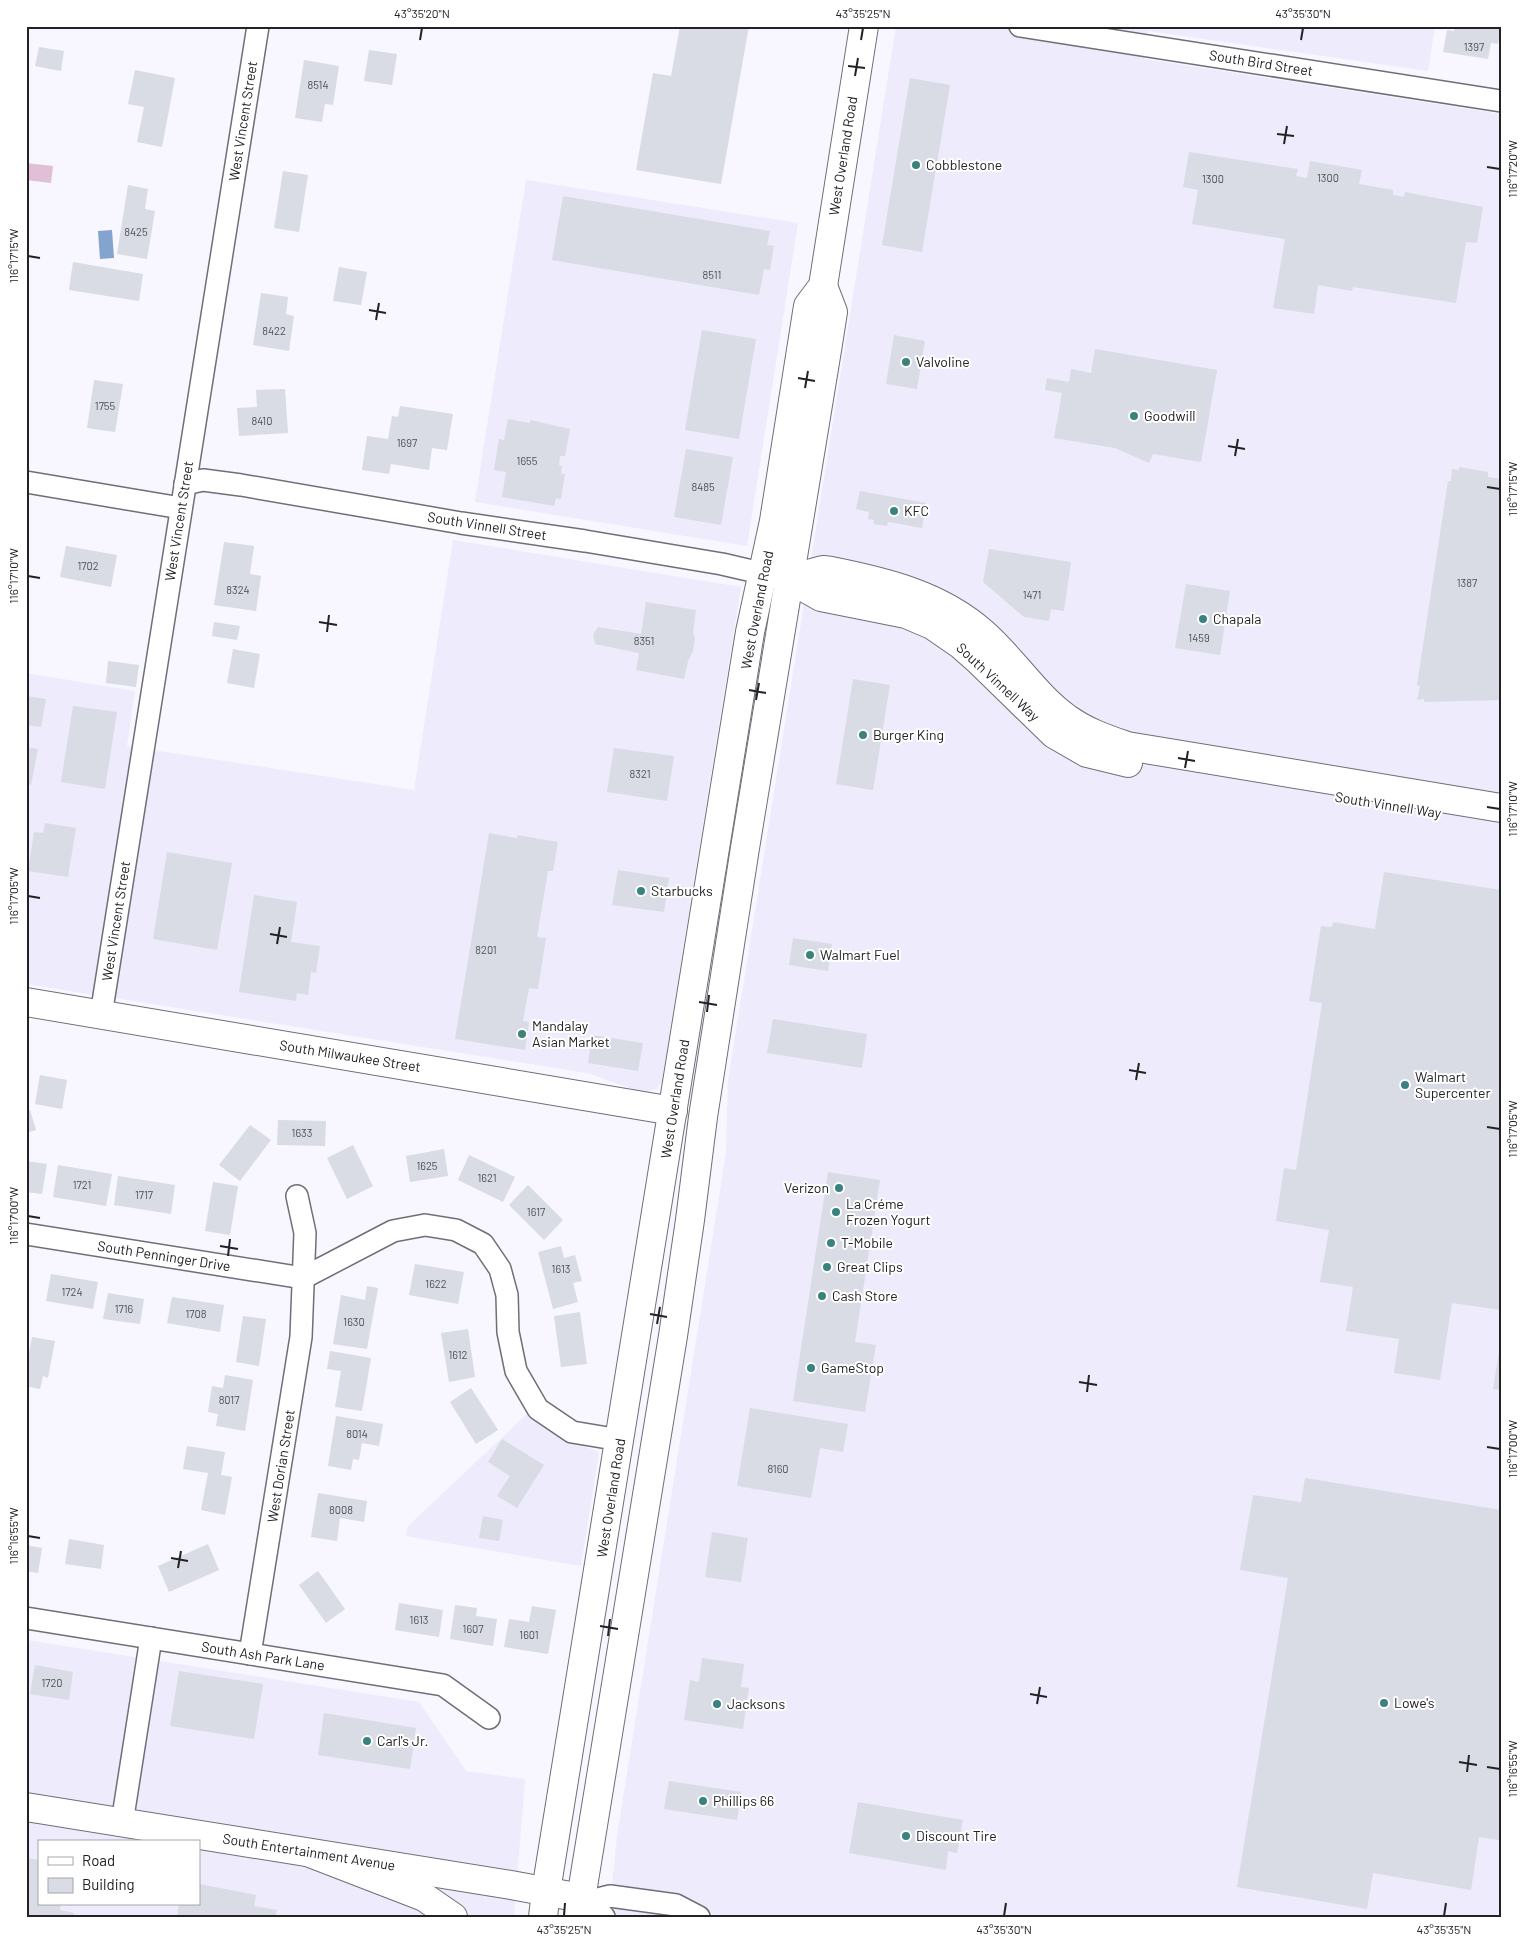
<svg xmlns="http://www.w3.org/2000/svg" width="1527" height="1943" font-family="Barlow,sans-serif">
	<rect width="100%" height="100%" fill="#f8f6fe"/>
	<g fill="#eeebfc" fill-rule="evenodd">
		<polygon points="896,26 1435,26 1428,71 1148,31 1144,59 1501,114 1501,1910 1494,1917 609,1917 617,1836 726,1153 728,1081"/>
		<polygon points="526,180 798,223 747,546 475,502"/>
		<polygon points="453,540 741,587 662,1080 657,1089 644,1093 587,1073 26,984 26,673 135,691 127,746 414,790"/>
		<polygon points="529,1412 557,1436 599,1452 581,1566 406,1536 408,1526"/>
		<path d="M26 1640 419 1702 466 1771 525 1779 514 1917H26ZM39 1842H199V1904H39Z"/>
	</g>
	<polygon fill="#e1bfd7" points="26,163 53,166 51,183 26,180"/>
	<polygon fill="#82a4ce" points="112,230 114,258 100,259 98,231"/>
	<g fill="#d9dbe5">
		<polygon points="680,26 749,26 721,184 636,170 653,73 671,76"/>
		<polygon points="1455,26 1501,26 1498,44 1491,43 1488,59 1443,52 1447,30 1454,31"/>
		<polygon points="39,47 64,51 61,71 35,66"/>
		<polygon points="369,50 397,54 392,85 364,81"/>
		<polygon points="304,60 339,66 333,105 325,104 322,122 295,118"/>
		<polygon points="135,70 175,78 162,147 137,142 144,107 128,104"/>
		<polygon points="910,78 950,85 922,252 882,245"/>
		<polygon points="1189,152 1298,169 1296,176 1307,178 1310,161 1362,170 1359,184 1393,190 1393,195 1404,197 1405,192 1483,207 1477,243 1466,242 1456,303 1353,287 1352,291 1318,285 1314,314 1273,308 1285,239 1192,224 1198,190 1183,187"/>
		<polygon points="283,171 308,175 299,232 274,228"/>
		<polygon points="128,185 148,189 145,209 155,211 147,259 117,254"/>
		<polygon points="563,196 770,231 767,245 774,246 770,270 764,269 759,295 552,260"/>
		<polygon points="73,262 143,274 139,301 69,290"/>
		<polygon points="339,267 367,272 361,305 333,301"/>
		<polygon points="261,293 288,297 286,314 294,316 289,351 253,345"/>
		<polygon points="702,330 756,339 739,439 685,430"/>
		<polygon points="894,335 925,341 917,389 886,384"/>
		<polygon points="1095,349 1217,370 1201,462 1153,454 1149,463 1115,448 1054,438 1062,393 1045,390 1047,378 1069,382 1071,369 1091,373"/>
		<polygon points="94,380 123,384 115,432 87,428"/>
		<polygon points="285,389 288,433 239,436 237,408 257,407 256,390"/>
		<polygon points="400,406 453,414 447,450 432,448 429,470 391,464 389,474 362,470 367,436 388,439 392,416 398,417"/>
		<polygon points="508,419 530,423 530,420 570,429 565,456 560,456 559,465 562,466 561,474 565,474 561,499 556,498 554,506 502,497 506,472 494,470 499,439 504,440"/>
		<polygon points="686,449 733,457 721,525 674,517"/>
		<polygon points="1459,467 1488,472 1488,477 1501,479 1501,700 1424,702 1424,699 1417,700 1420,686 1417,685 1448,481 1451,481 1452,469 1459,470"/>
		<polygon points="860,491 926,503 922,528 888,522 887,526 873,524 874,520 868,519 869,512 856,509"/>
		<polygon points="224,542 254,546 250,574 261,576 256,611 214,605"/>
		<polygon points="66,546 117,555 111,587 60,577"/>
		<polygon points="989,549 1071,562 1064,611 1051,609 1049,621 1024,617 983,582"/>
		<polygon points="1186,584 1230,591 1220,655 1175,648"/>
		<polygon points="646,602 696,610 693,632 695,638 693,651 688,661 684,679 636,670 639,653 595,644 593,635 598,627 641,634"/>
		<polygon points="214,622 240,626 237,640 212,636"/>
		<polygon points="233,649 260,654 254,688 227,683"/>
		<polygon points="108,661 139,665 136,687 106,683"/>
		<polygon points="853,679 890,685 873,790 836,784"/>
		<polygon points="26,696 46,699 41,727 26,725"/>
		<polygon points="73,706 117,712 105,789 61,782"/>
		<polygon points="26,747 38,749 31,785 26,784"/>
		<polygon points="614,748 674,756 667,801 607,792"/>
		<polygon points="45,823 76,828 68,877 28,871 34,832 43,833"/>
		<polygon points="489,833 517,838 517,835 558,842 553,871 548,871 537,937 546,938 538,989 529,988 523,1021 529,1022 525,1050 455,1039"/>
		<polygon points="167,852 232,863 217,950 153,939"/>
		<polygon points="618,870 669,878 664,912 612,905"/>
		<polygon points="1384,872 1501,890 1501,1310 1452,1303 1440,1380 1394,1373 1399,1339 1346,1331 1353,1287 1320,1282 1329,1230 1276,1221 1284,1168 1296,1170 1322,1003 1309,1001 1321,926 1332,927 1333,922 1375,929"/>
		<polygon points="254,895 297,902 291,942 320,946 316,973 311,972 308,995 297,993 296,1001 239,992"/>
		<polygon points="793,938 832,944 828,971 789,965"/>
		<polygon points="773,1019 867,1034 862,1068 767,1053"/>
		<polygon points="592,1035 643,1043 638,1071 588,1063"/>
		<polygon points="40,1075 67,1080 62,1109 35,1104"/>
		<polygon points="30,1110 36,1130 26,1133 26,1111"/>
		<polygon points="278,1120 326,1121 325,1146 277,1145"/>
		<polygon points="250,1125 271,1140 240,1181 219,1165"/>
		<polygon points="353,1145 373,1186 347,1199 327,1158"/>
		<polygon points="444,1149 448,1176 410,1182 406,1156"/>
		<polygon points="469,1155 515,1177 503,1202 458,1180"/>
		<polygon points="26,1161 47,1164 42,1194 26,1192"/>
		<polygon points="58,1165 112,1174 106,1206 53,1197"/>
		<polygon points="828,1172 880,1180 855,1342 876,1345 865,1412 793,1401"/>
		<polygon points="118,1176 175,1185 171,1214 114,1205"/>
		<polygon points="213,1182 238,1186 230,1235 205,1231"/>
		<polygon points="528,1185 563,1220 544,1240 509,1205"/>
		<polygon points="561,1246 564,1258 575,1255 582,1281 573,1283 578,1302 553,1309 538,1252"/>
		<polygon points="415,1264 464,1272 458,1304 409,1295"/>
		<polygon points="51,1274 98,1282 93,1309 46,1301"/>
		<polygon points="367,1286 378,1288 367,1349 333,1344 341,1295 365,1300"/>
		<polygon points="108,1293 144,1299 140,1324 103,1319"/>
		<polygon points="172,1297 224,1305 220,1332 167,1323"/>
		<polygon points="580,1312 587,1364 561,1367 554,1316"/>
		<polygon points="243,1316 266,1319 259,1366 236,1362"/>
		<polygon points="468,1329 475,1377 449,1382 441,1333"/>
		<polygon points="32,1337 55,1341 48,1378 43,1376 40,1389 26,1386 26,1369"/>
		<polygon points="1500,1346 1501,1347 1501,1390 1493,1389"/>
		<polygon points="330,1351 371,1358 362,1411 335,1407 341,1371 327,1369"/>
		<polygon points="225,1375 253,1380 245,1431 216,1426 218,1414 208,1412 212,1386 223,1388"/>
		<polygon points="471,1388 498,1430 476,1444 450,1402"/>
		<polygon points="750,1408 848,1424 843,1452 820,1448 811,1498 737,1486"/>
		<polygon points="336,1416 383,1424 379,1446 362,1443 359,1460 353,1459 351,1470 328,1466"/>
		<polygon points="502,1439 544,1465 517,1508 497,1496 510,1476 488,1462"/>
		<polygon points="187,1446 225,1452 221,1475 232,1477 225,1515 201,1510 208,1473 183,1469"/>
		<polygon points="1305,1478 1501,1510 1501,1827 1499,1840 1479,1837 1471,1890 1373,1873 1367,1909 1237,1887 1288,1578 1240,1570 1253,1495 1301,1502"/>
		<polygon points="318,1493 367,1501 364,1522 340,1518 337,1541 311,1537"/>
		<polygon points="483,1516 503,1520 499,1541 479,1538"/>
		<polygon points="712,1532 748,1538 741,1582 705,1577"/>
		<polygon points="69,1539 104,1545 101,1569 65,1564"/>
		<polygon points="208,1544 219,1570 169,1592 158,1566"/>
		<polygon points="26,1545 42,1548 38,1573 26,1571"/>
		<polygon points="318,1571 345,1609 326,1623 299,1585"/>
		<polygon points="399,1603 443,1610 439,1637 395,1630"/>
		<polygon points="455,1605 477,1608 476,1616 497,1619 493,1646 450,1639"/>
		<polygon points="532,1606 556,1610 548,1654 504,1647 509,1619 529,1622"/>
		<polygon points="702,1658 744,1664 741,1687 749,1688 743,1729 684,1720 690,1680 699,1682"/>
		<polygon points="35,1665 73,1672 69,1700 30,1694"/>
		<polygon points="179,1671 263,1684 254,1739 170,1726"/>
		<polygon points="324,1713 416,1728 410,1769 318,1755"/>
		<polygon points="669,1781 741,1792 737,1820 664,1809"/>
		<polygon points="858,1802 963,1820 957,1853 948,1851 946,1870 849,1853"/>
		<polygon points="26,1858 39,1860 39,1904 61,1904 60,1910 74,1913 73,1917 26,1917"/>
		<polygon points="199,1884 256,1895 254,1906 277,1910 275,1917 177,1917 179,1904 199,1904"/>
	</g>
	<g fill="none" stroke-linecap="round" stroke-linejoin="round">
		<g stroke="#706e76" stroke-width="24">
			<g id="minor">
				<polyline points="1020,26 1501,101"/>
				<polyline points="26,482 181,508"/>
				<polyline points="185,484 203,480 241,485 461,523 585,541 722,564 778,577"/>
				<polyline points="101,1015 258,26"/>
				<polyline points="26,1234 303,1278 393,1231 425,1225 456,1230 483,1244 500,1269 507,1295 508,1332 516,1371 538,1409 572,1432 620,1440"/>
				<polyline points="26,1618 443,1685 489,1718"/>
				<polyline points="250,1654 301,1337 305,1233 297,1196"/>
				<polyline points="122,1823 151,1638"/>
				<polyline points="581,1898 590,1901 610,1896 676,1905 699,1917"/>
				<polyline points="590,1901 604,1917"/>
			</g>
		</g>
		<g stroke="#706e76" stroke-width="30">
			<g id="tertiary">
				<path d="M789 579 823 570 831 571C886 582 940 595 983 633 1013 659 1036 697 1068 719 1086 732 1107 739 1127 746L1501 808"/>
				<polyline points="789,579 821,597 906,614 932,625 961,645 978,660 1054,734 1087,753 1128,763"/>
				<polyline points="26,1002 673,1111"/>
				<polyline points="26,1807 511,1885 581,1898"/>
			</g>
		</g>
		<g stroke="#706e76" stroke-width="30">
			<g id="primary">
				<polyline points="310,1853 424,1897 453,1917"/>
				<polyline points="543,1917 546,1891 750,632 774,521 808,306 823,286 864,26"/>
				<polyline points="578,1917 673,1336 690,1220 703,1117 745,848 828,344 833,312 823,286"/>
			</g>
		</g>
		<use href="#minor" stroke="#fff" stroke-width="21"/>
		<use href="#tertiary" stroke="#fff" stroke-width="28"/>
		<use href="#primary" stroke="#fff" stroke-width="28"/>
	</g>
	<path fill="none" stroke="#222225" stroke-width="2" d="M420 40 422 28M861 40 863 28M1301 40 1303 28M848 66 865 68M855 76 858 58M1277 134 1294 136M1284 144 1287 126M1487 167 1500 169M28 256 40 258M369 310 386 313M376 320 379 303M798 378 815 381M805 388 808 371M1228 446 1245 449M1235 456 1238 439M1487 487 1500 489M28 576 40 578M319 622 337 625M327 632 329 615M749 690 766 693M756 700 759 683M1178 758 1195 761M1185 768 1188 751M1487 807 1500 809M28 896 40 898M270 934 287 937M277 944 280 927M699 1002 717 1005M707 1012 709 995M1129 1070 1146 1073M1136 1080 1139 1063M1487 1127 1500 1129M28 1216 40 1218M220 1246 238 1249M228 1256 230 1239M650 1314 667 1317M657 1324 660 1307M1079 1382 1097 1385M1087 1392 1089 1375M1487 1447 1500 1449M28 1536 40 1538M171 1558 188 1561M178 1568 181 1551M600 1626 618 1629M608 1636 610 1619M1030 1694 1047 1697M1037 1704 1040 1687M1459 1762 1477 1765M1487 1767 1500 1769M1467 1772 1469 1755M564 1916 565 1903M1004 1916 1006 1903M1444 1916 1446 1903"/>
	<g fill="#3a8280" stroke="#fff" stroke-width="2">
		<circle cx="916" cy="165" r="5"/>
		<circle cx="906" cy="362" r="5"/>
		<circle cx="1134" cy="416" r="5"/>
		<circle cx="894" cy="511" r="5"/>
		<circle cx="1203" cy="619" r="5"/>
		<circle cx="863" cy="735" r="5"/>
		<circle cx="641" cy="891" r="5"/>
		<circle cx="810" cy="955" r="5"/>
		<circle cx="522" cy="1034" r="5"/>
		<circle cx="1405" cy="1085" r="5"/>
		<circle cx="839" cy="1188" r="5"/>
		<circle cx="836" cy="1212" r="5"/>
		<circle cx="831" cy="1243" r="5"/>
		<circle cx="827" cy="1267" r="5"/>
		<circle cx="822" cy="1296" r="5"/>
		<circle cx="811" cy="1368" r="5"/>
		<circle cx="1384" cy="1703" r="5"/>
		<circle cx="717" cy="1704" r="5"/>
		<circle cx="367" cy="1741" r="5"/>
		<circle cx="703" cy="1801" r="5"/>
		<circle cx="906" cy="1836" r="5"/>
	</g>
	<g text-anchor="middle" stroke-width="4" stroke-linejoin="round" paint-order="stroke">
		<g font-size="11" fill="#505055">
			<text x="1474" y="51">1397</text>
			<text x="318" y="89">8514</text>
			<text x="1328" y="182">1300</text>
			<text x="1213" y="183">1300</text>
			<text x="136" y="236">8425</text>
			<text x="712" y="279">8511</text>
			<text x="274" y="335">8422</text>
			<text x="105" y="410">1755</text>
			<text x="262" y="425">8410</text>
			<text x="407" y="447">1697</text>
			<text x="527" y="465">1655</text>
			<text x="703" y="491">8485</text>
			<text x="88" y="570">1702</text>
			<text x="1467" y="587">1387</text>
			<text x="238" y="594">8324</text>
			<text x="1032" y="599">1471</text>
			<text x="1199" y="642">1459</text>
			<text x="644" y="645">8351</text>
			<text x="640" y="778">8321</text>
			<text x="486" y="954">8201</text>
			<text x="302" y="1137">1633</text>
			<text x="427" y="1170">1625</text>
			<text x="487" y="1182">1621</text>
			<text x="82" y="1189">1721</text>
			<text x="144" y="1199">1717</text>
			<text x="536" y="1216">1617</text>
			<text x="561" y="1273">1613</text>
			<text x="436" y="1288">1622</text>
			<text x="72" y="1296">1724</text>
			<text x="124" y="1313">1716</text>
			<text x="196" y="1318">1708</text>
			<text x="354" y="1326">1630</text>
			<text x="458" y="1359">1612</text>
			<text x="229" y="1404">8017</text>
			<text x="357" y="1438">8014</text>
			<text x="778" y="1473">8160</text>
			<text x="341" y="1514">8008</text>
			<text x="419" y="1624">1613</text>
			<text x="473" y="1633">1607</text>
			<text x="529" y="1639">1601</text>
			<text x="52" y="1687">1720</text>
		</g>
		<g font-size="14" fill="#222225" stroke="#fff">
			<text transform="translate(1261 63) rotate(9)" y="5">South Bird Street</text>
			<text transform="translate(243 121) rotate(-81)" y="5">West Vincent Street</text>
			<text transform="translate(843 156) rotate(-81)" y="5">West Overland Road</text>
			<text transform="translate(179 521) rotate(-81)" y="5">West Vincent Street</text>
			<text transform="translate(487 526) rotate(9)" y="5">South Vinnell Street</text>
			<text transform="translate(757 610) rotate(-79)" y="5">West Overland Road</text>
			<text transform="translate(998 682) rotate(43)" y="5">South Vinnell Way</text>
			<text transform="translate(1388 805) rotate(9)" y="5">South Vinnell Way</text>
			<text transform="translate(116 921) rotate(-81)" y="5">West Vincent Street</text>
			<text transform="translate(350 1056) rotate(9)" y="5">South Milwaukee Street</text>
			<text transform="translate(675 1099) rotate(-81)" y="5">West Overland Road</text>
			<text transform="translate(164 1256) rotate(9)" y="5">South Penninger Drive</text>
			<text transform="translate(281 1466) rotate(-81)" y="5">West Dorian Street</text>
			<text transform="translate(611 1498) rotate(-81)" y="5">West Overland Road</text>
			<text transform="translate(263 1656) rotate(9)" y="5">South Ash Park Lane</text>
			<text transform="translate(309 1852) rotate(9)" y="5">South Entertainment Avenue</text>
		</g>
		<g font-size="14" fill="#222225" stroke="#fff" text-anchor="start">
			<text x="926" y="170">Cobblestone</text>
			<text x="916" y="367">Valvoline</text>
			<text x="1144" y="421">Goodwill</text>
			<text x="904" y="516">KFC</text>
			<text x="1213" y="624">Chapala</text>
			<text x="873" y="740">Burger King</text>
			<text x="651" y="896">Starbucks</text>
			<text x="820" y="960">Walmart Fuel</text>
			<text x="532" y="1031">Mandalay<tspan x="532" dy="16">Asian Market</tspan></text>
			<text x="1415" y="1082">Walmart<tspan x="1415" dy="16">Supercenter</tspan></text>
			<text x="829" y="1193" text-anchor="end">Verizon</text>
			<text x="846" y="1209">La Créme<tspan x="846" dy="16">Frozen Yogurt</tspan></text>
			<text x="841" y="1248">T-Mobile</text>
			<text x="837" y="1272">Great Clips</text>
			<text x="832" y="1301">Cash Store</text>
			<text x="821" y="1373">GameStop</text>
			<text x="1394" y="1708">Lowe's</text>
			<text x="727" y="1709">Jacksons</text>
			<text x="377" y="1746">Carl's Jr.</text>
			<text x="713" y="1806">Phillips 66</text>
			<text x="916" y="1841">Discount Tire</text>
		</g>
	</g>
	<rect width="1527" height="1943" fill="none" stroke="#ffffff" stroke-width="55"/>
	<rect x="38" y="1840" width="162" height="65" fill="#ffffff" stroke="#a7a7a8"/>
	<rect x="48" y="1857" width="25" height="8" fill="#ffffff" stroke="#a7a7a8"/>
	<text x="82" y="1866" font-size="15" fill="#222225">Road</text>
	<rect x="48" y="1878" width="25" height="15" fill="#d9dbe5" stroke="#a7a7a8"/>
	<text x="82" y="1890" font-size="15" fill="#222225">Building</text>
	<rect x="28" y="28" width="1472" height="1888" fill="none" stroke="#222225" stroke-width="2"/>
	<g font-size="12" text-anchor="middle" fill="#222225">
		<text x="422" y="18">43°35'20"N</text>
		<text x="863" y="18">43°35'25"N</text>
		<text x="1303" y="18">43°35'30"N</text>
		<text transform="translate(1513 169) rotate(-90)" y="4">116°17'20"W</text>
		<text transform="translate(14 256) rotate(-90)" y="4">116°17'15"W</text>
		<text transform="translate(1513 489) rotate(-90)" y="4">116°17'15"W</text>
		<text transform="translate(14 576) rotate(-90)" y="4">116°17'10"W</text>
		<text transform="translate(1513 809) rotate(-90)" y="4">116°17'10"W</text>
		<text transform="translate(14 896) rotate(-90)" y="4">116°17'05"W</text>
		<text transform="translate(1513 1129) rotate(-90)" y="4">116°17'05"W</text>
		<text transform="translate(14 1216) rotate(-90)" y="4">116°17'00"W</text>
		<text transform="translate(1513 1449) rotate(-90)" y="4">116°17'00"W</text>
		<text transform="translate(14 1536) rotate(-90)" y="4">116°16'55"W</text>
		<text transform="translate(1513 1769) rotate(-90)" y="4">116°16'55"W</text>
		<text x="564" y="1934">43°35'25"N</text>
		<text x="1004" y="1934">43°35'30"N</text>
		<text x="1444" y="1934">43°35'35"N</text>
	</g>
</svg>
